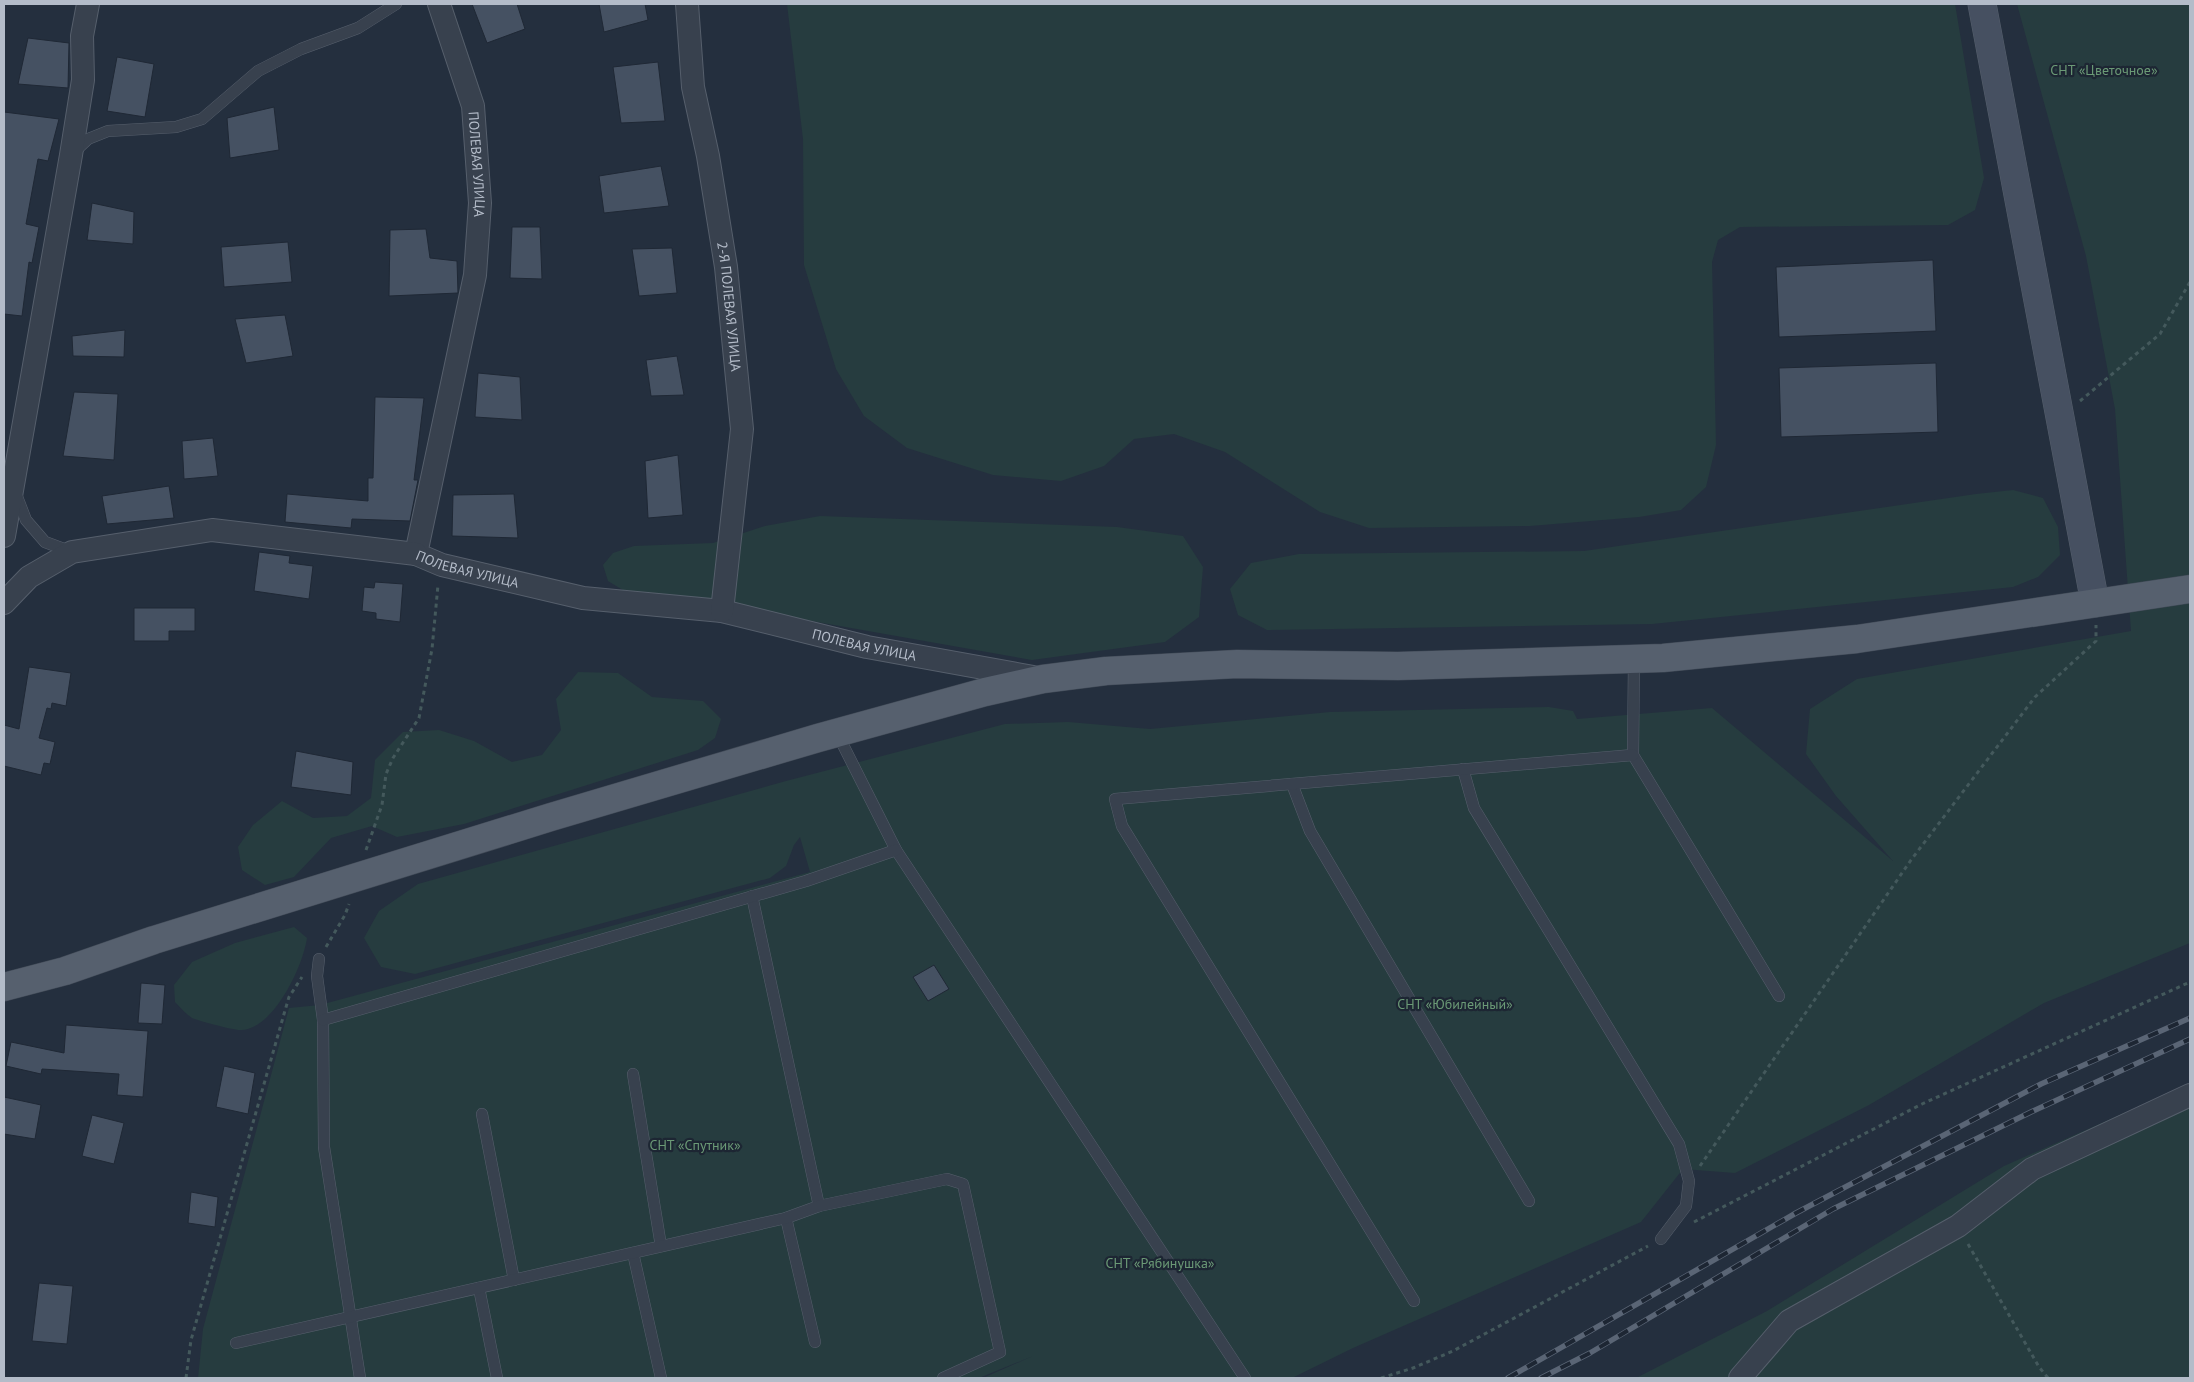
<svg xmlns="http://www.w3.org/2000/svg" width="2194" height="1382" font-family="'PT Sans',sans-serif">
	<rect width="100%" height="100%" fill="#242f3e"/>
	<g fill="#263c3f">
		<polygon points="787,4 1955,4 1984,178 1975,210 1948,225 1740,227 1718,240 1712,262 1716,445 1706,487 1681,510 1639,517 1530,526 1369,528 1320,512 1225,452 1174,434 1134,439 1104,466 1061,481 993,475 907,448 864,416 836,369 804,265 803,139"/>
		<polygon points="2017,4 2190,4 2190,943 2044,1003 1869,1105 1735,1173 1683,1169 1641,1222 1353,1348 1292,1378 983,1378 1033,1356 979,1378 198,1378 203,1329 289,1008 320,1005 810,872 800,837 794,845 786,866 770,878 415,974 381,967 364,938 379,911 418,884 786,781 1005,724 1068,722 1150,729 1330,712 1549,707 1573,711 1577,719 1712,708 1893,861 1836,796 1806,754 1810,709 1857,679 2131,631 2115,409 2086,256"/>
		<polygon points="2013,490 2043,498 2058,527 2060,555 2038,577 2013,587 1652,624 1267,630 1238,615 1230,589 1251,563 1299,554 1584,551 1976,494"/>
		<polygon points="820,516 1117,527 1183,536 1203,567 1199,617 1165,642 1032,660 733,607 623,590 608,581 603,565 613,553 634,546 713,543 765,526"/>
		<polygon points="578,672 618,673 652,697 703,701 721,719 715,738 698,750 464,824 397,837 372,826 331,838 294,877 265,885 242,870 238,847 253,825 282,801 313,818 347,816 371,798 375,760 403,732 439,730 474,741 512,762 542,755 561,730 556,699"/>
		<path d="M294 927 307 938C303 966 274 1029 241 1030 236 1031 196 1020 192 1018 186 1014 180 1007 175 1002L174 985 192 962 235 943Z"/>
		<polygon points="2190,1084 2190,1378 1636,1378 1767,1311 2004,1166"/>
	</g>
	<g fill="#455162" stroke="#1f2835">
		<polygon points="472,4 517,4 525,29 487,43"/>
		<polygon points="599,4 645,4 648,20 604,32"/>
		<polygon points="28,38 69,43 68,88 18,84"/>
		<polygon points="117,57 154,64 145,117 107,111"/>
		<polygon points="658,62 665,121 621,123 613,67"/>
		<polygon points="274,107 279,150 230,158 227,118"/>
		<polygon points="4,112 59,119 48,161 38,159 26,224 39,227 32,263 29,262 22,316 4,314"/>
		<polygon points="661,166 669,206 604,213 599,176"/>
		<polygon points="92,203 134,212 133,244 87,240"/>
		<polygon points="512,227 540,227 542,279 510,278"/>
		<polygon points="426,229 430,258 457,261 458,293 389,296 390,230"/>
		<polygon points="288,242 292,282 224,287 221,247"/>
		<polygon points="672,248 677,293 639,296 632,249"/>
		<polygon points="1933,260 1936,331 1779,337 1776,267"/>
		<polygon points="285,315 293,356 246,363 235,319"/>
		<polygon points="125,330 124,357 73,356 72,336"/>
		<polygon points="677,356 684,395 651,396 646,360"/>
		<polygon points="1936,363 1938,432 1781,437 1779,368"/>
		<polygon points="478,373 520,377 522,420 475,417"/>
		<polygon points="74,392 118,394 114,460 63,456"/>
		<polygon points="375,397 424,398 414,480 418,480 410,521 352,519 351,528 285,522 287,494 368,501 368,478 373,478"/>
		<polygon points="213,438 218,476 184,479 182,441"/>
		<polygon points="678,455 683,515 648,518 645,461"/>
		<polygon points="169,486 174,518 107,524 102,496"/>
		<polygon points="514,494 518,538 452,536 453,495"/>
		<polygon points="259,552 290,556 289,563 313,566 309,599 254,591"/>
		<polygon points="375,582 403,584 400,622 376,619 376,613 362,611 364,587 374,588"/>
		<polygon points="134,608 195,608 195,631 169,631 169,641 134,641"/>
		<polygon points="29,667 71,673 66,706 52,703 51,709 47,708 39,738 55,742 50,764 44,763 41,775 4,766 4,725 19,729"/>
		<polygon points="296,751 353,762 351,795 291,787"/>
		<polygon points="934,965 949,989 928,1001 913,977"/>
		<polygon points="141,983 165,985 162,1024 138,1023"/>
		<polygon points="66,1025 148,1031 143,1097 117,1095 119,1074 42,1069 41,1074 6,1066 11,1042 64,1053"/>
		<polygon points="224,1066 255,1073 248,1114 216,1107"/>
		<polygon points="4,1097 41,1105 35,1139 4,1134"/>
		<polygon points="92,1115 124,1123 114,1164 82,1156"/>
		<polygon points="191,1192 218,1197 215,1227 188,1223"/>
		<polygon points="39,1283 73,1286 67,1344 32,1341"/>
	</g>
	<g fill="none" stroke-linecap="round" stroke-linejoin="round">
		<g stroke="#565f6c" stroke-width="12">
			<g id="lane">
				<polyline points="74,152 88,139 108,131 176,127 202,119 258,71 301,49 358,28 396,4"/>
				<polyline points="16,494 26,520 45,542 72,552"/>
				<polyline points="1634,659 1633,755 1779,996"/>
				<polyline points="837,733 896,850 1245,1378"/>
				<polyline points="1463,769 1474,808 1679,1144 1689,1181 1686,1206 1661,1239"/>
				<polyline points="1292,784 1310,831 1529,1201"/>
				<polyline points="752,896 819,1206"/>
				<polyline points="319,959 317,976 323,1020 324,1147 360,1378"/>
				<polyline points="323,1020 806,881 896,850"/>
				<polyline points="633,1074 661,1246"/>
				<polyline points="482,1114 514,1280"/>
				<polyline points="786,1218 815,1342"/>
				<polyline points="633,1253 661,1378"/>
				<polyline points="479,1288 497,1378"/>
				<polyline points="1414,1301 1122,826 1115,799 1633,755"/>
				<polyline points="236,1343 786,1218 819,1206 947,1179 963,1184 1000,1352 943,1378"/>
			</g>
		</g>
		<g stroke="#565f6c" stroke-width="24">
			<g id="street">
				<path id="s1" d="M439 4 473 106 480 203 475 275 416 554 442 565 583 598 722 611 867 647 1039 678"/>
				<path id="s2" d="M687 4 693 87 708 156 726 267 742 429 722 611"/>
				<polyline points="4,536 71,155 83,80 82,36 88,4"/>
				<polyline points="4,603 29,577 72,552 212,530 416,554"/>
				<polyline points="1740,1378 1789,1321 1958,1226 2032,1169 2190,1095"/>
			</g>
		</g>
		<g stroke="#565f6c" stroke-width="29">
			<polyline id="secondary" points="1982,4 2095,603"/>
		</g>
		<g stroke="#414a57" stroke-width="29">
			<polyline id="primary" points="4,987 65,971 154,940 551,817 818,738 985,692 1043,679 1106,671 1237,664 1398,666 1663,658 1857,639 2190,589"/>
		</g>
		<g stroke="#44595c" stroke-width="3" stroke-dasharray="4 4" stroke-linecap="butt">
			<polyline points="2080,401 2160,334 2190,282"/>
			<polyline points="366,850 382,805 386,774 393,758 419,718 432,649 438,585"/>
			<polyline points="326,947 345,915 349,904"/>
			<polyline points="1700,1166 1911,860 2035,697 2096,641 2096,625"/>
			<polyline points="1694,1222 1922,1104 2190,982"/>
			<polyline points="1968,1244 2039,1367 2048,1378"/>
			<polyline points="186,1378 191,1340 284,1014 289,997 302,977"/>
			<polyline points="1381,1378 1413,1368 1453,1351 1648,1246"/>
		</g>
		<use href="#lane" stroke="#38414e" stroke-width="11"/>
		<use href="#street" stroke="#38414e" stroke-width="22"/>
		<use href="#secondary" stroke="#465061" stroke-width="28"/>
		<use href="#primary" stroke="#56606e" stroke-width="28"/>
		<g stroke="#5a6575" stroke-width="5.5">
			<g id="rail">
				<polyline points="1508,1378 1796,1213 2041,1084 2190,1018"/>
				<polyline points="1541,1378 1590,1353 1833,1209 2031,1112 2190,1039"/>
			</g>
		</g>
		<use href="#rail" stroke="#1d2633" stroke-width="4" stroke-dasharray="11" stroke-linecap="butt"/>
	</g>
	<g text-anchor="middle" stroke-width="4.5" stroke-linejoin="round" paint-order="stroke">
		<g font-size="14" fill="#6b9a76" stroke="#1d2633">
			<text x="2104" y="75">СНТ «Цветочное»</text>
			<text x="1455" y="1009">СНТ «Юбилейный»</text>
			<text x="695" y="1150">СНТ «Спутник»</text>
			<text x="1160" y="1268">СНТ «Рябинушка»</text>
		</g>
		<g font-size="14" fill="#b4bcc9" stroke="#1d2633">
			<text dy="5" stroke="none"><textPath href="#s1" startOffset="166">ПОЛЕВАЯ УЛИЦА</textPath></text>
			<text dy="5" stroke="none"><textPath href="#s2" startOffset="306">2-Я ПОЛЕВАЯ УЛИЦА</textPath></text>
			<text dy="5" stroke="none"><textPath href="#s1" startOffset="616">ПОЛЕВАЯ УЛИЦА</textPath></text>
			<text dy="5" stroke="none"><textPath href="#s1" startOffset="1021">ПОЛЕВАЯ УЛИЦА</textPath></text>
		</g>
	</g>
	<rect width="2194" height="1382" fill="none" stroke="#b4bcc9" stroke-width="10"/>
</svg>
